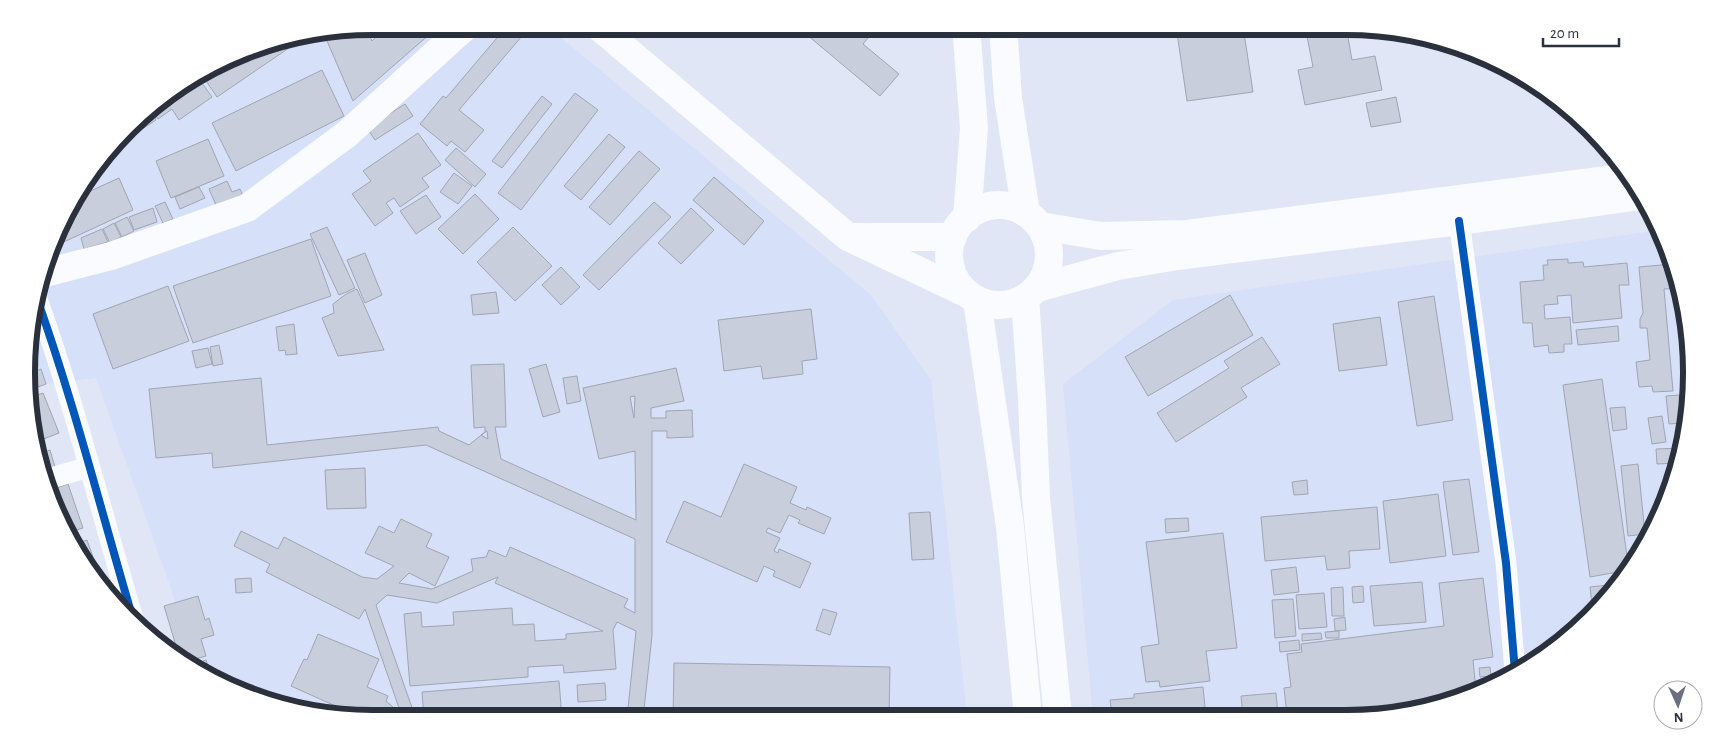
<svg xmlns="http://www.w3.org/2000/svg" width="1718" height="745" font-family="'Alegreya Sans',sans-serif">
	<rect width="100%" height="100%" fill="#e0e6f6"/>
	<g fill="#d6e0f9">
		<polygon points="372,26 547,26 871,295 931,380 967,717 373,719 261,700 201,673 96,378 30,386 33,305 73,199 144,112 200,73 261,45"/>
		<polygon points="1660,230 1680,283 1691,350 1689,418 1673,484 1633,565 1574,633 1498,683 1391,716 1093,717 1063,384 1173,300"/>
	</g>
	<g fill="#c8cedc" stroke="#a0a5b2" fill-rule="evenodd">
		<polygon points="387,26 439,26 353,101 324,34 366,27 372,41"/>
		<polygon points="507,26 510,26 522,36 459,110 484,130 465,152 451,141 447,146 420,124 443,96 446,98"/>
		<polygon points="813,26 878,26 863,44 899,74 880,96 806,34"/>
		<polygon points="1176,26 1243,26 1253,92 1187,101"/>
		<polygon points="1305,26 1346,26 1352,60 1375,56 1382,90 1305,105 1298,70 1313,67"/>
		<polygon points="305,37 217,97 200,72 261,45"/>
		<polygon points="1476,53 1493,61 1478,64"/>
		<polygon points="322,70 344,116 236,171 212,123"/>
		<polygon points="196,75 212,97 179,120 172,109 158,119 150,108"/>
		<polygon points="575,93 598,110 521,210 498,193"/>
		<polygon points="542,96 552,104 502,168 492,161"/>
		<polygon points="1396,97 1401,122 1371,127 1366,103"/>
		<polygon points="405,104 413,116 375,140 367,128"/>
		<polygon points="149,109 156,120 116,146 144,112"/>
		<polygon points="418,133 441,165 422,178 429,187 400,207 394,198 386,203 393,213 375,226 352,194 371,181 363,171"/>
		<polygon points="609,134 625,147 581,200 564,186"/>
		<polygon points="208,139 224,176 171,198 156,161"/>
		<polygon points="456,148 486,174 475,187 445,160"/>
		<polygon points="639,151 660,169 610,225 589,207"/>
		<polygon points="454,173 472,186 458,204 440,192"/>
		<polygon points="714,177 764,221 744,245 693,200"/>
		<polygon points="119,178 133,210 55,246 73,199"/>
		<polygon points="227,181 232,192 240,189 245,200 219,212 209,189"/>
		<polygon points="199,187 205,198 180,209 175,197"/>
		<polygon points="475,194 499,219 463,254 438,229"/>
		<polygon points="426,195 441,217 416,234 400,211"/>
		<polygon points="165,202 173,219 163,223 155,206"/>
		<polygon points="654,202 671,217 599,290 583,275"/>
		<polygon points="153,208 157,222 134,230 129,217"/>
		<polygon points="691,208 714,230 681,264 658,243"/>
		<polygon points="127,217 134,231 122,237 115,223"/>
		<polygon points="114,223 121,237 110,243 103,229"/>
		<polygon points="327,227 355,288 339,295 310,234"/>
		<polygon points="513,227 552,266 515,301 477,262"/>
		<polygon points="102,229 108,242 84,249 81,238"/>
		<polygon points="311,239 331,296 193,343 173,286"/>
		<polygon points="365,253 382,295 365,303 347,260"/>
		<polygon points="1568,259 1568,263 1583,262 1584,267 1627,263 1629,285 1619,285 1622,318 1573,323 1571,295 1557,296 1558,304 1544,305 1545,319 1570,317 1572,344 1564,344 1564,352 1549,353 1548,345 1534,347 1532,323 1523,323 1520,282 1544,280 1543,265 1548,265 1547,260"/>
		<polygon points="1673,264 1680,288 1664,289 1673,391 1653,392 1652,386 1639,387 1636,362 1650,360 1647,328 1640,328 1640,319 1643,313 1639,267"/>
		<polygon points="561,267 580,287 561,305 542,285"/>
		<polygon points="168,286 189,341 113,369 93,314"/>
		<polygon points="357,289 384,350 338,356 322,318 334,313 333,304 346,294"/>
		<polygon points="496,292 499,313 473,315 471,295"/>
		<polygon points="1230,295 1253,335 1148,396 1125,357"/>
		<polygon points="1434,296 1453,420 1417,426 1398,302"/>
		<polygon points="1677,301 1683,301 1691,350 1690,392"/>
		<polygon points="811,309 817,359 802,361 803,374 763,379 761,366 724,371 718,320"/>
		<polygon points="1380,317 1387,365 1339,371 1333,324"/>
		<polygon points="294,324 297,354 286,355 285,350 279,351 276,327"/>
		<polygon points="1618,326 1619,341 1578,345 1576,330"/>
		<polygon points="1262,337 1280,364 1241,388 1247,397 1176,442 1157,413 1229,368 1224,361"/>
		<polygon points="219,345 223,364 213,366 210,347"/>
		<polygon points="32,347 38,365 31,367 31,348"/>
		<polygon points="208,348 212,364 196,368 192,351"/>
		<path d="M504 364 506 427H495L501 459 636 520 635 451 599 459 583 388 676 368 684 401 651 408V418H666V411L692 410 693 437 667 438V431H652V636L643 718H627L636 631 617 622 613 630 616 669 564 673 563 665 528 667V677L410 686 404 614 421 612 422 627 454 625 453 612 512 608 513 625 534 624 535 641 566 639V634L603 631 495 583 498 577 437 603 387 595 376 605 416 719 360 717 291 686 304 659 307 660 318 634 379 659 367 687 388 696 386 701 401 714 365 609 359 619 266 572 270 564 234 546 241 531 278 549 284 537 362 577 377 579 394 566 365 553 379 526 394 533 401 519 432 534 426 547 449 557 435 586 409 573 399 583 432 589 473 571 471 559 486 557 489 550 506 557 510 547 628 599 624 607 635 613V539L426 445 213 468 212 453 156 458 149 389 261 378 267 445 438 427 439 431 469 445 485 432V427L474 428 471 365ZM635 396 634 418 630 397ZM487 431 488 439 481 435Z"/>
		<polygon points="546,364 560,412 543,417 529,369"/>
		<polygon points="41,369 46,384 30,390 31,374"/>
		<polygon points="577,376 581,401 567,404 563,378"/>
		<polygon points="1602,379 1629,570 1590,577 1563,385"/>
		<polygon points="43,393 59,433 36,442 29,418 30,398"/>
		<polygon points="1679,395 1682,423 1669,424 1666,396"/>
		<polygon points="1625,407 1627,429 1613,431 1610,408"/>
		<polygon points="1662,416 1666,442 1652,444 1648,418"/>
		<polygon points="1682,448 1678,463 1657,464 1656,449"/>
		<polygon points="50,450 57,474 43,478 38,454"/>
		<polygon points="744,464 797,487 790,503 806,510 807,507 831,518 824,534 798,523 800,520 789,515 780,533 768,528 766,532 780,538 774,551 778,553 779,549 811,563 800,588 773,576 775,571 764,566 757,582 666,542 684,501 721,517"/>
		<polygon points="1638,464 1645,534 1628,536 1621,466"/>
		<polygon points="365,468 366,508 327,509 325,470"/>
		<polygon points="1667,474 1676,474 1668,495"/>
		<polygon points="1469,479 1479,552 1453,555 1443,482"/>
		<polygon points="1307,480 1308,494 1294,495 1292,482"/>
		<polygon points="68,484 83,528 67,533 48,491"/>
		<polygon points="1438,494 1446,556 1390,563 1383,501"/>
		<polygon points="1377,507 1380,549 1349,551 1350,568 1327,570 1325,556 1265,561 1261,517"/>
		<polygon points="930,512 934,559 912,560 909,513"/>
		<polygon points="1188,518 1189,531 1166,533 1165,519"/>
		<polygon points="1223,533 1237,648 1206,651 1210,681 1160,687 1159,681 1146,682 1141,647 1159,644 1146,542"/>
		<polygon points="87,540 93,557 85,560 72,545"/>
		<polygon points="1296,567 1299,592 1274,595 1271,570"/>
		<polygon points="251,578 252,592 236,593 235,579"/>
		<polygon points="1483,578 1493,657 1473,660 1476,690 1451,697 1311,716 1287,716 1284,688 1291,687 1287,654 1302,652 1301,644 1444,626 1439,583"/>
		<polygon points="1422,582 1426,622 1374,626 1370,586"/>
		<polygon points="1617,584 1600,603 1592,604 1590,587"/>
		<polygon points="1363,586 1364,602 1353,603 1352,587"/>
		<polygon points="1343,587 1344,616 1332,616 1331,588"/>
		<polygon points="1324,593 1327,627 1299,629 1296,595"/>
		<polygon points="198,596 205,620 209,618 214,635 201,639 206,656 185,662 180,659 164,606"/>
		<polygon points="1293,599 1296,636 1275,638 1272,600"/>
		<polygon points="823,609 837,613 830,635 816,630"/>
		<polygon points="1345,617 1346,630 1335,631 1334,619"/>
		<polygon points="1339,631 1339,638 1326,638 1325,632"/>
		<polygon points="1321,633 1322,639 1302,641 1302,634"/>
		<polygon points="1299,640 1300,650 1280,652 1279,642"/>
		<polygon points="206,660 212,678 190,666"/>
		<polygon points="674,663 890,667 889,717 673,718"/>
		<polygon points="1490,667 1491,676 1480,677 1479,668"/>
		<polygon points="559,681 562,718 424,719 422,692"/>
		<polygon points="1483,682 1493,682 1493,685 1484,688"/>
		<polygon points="605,683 606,700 578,702 577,685"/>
		<polygon points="1203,687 1206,716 1136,716 1135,713 1112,715 1110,700 1134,698 1134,694"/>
		<polygon points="1276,693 1278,716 1243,716 1241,696"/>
		<polygon points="1401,706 1402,712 1379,716 1378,709"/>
	</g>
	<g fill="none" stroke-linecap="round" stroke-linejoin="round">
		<g stroke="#fafbfe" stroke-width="21">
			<polyline points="1459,221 1506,563 1515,672"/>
			<path d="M36 296C74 402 101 511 133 619"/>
			<polyline points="44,480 89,467"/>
		</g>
		<g stroke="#fafbfe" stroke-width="28">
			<polyline points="598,26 848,237 968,294"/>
			<polyline points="854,237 953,237"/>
			<polyline points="45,273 111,256 247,208 347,134 466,26"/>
		</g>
		<g stroke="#fafbfe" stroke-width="28">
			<polyline points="966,26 974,128 967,218"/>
			<polyline points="1003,26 1008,98 1026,213"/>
			<circle cx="999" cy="255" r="50"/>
			<polyline points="1040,226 1101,236 1187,234 1630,177"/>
			<polyline points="1037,288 1118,266 1177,256 1459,221 1641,196"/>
			<polyline points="1025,298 1032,399 1036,498 1058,717"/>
			<polyline points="977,300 1010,527 1028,717"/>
		</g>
		<g stroke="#fff" stroke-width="11">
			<g id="cycleway">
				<polyline points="1459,221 1506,563 1515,672"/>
				<path d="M36 296C74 402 101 511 133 619"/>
			</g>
		</g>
		<use href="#cycleway" stroke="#0057b8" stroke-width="8"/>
	</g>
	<path d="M0 0H1718V745H0ZM372 35H1346A337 337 0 0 1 1683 372V373A337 337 0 0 1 1346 710H372A337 337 0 0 1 35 373V372A337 337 0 0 1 372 35Z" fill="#fff" fill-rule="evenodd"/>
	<path fill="none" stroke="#2b303d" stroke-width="6" d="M372 35H1346A337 337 0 0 1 1683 372V373A337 337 0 0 1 1346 710H372A337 337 0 0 1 35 373V372A337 337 0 0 1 372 35Z"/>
	<g transform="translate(1678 705) rotate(177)"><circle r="24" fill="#ffffff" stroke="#aaacb1"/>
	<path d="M0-4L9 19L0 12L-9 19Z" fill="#6a707e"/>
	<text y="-8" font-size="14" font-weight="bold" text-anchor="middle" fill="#2b303d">N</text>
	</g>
	<path d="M1543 38v8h76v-8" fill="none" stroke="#2b303d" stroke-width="2.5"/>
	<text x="1550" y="38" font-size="15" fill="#2b303d" stroke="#ffffff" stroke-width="4" paint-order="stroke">20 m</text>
</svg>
